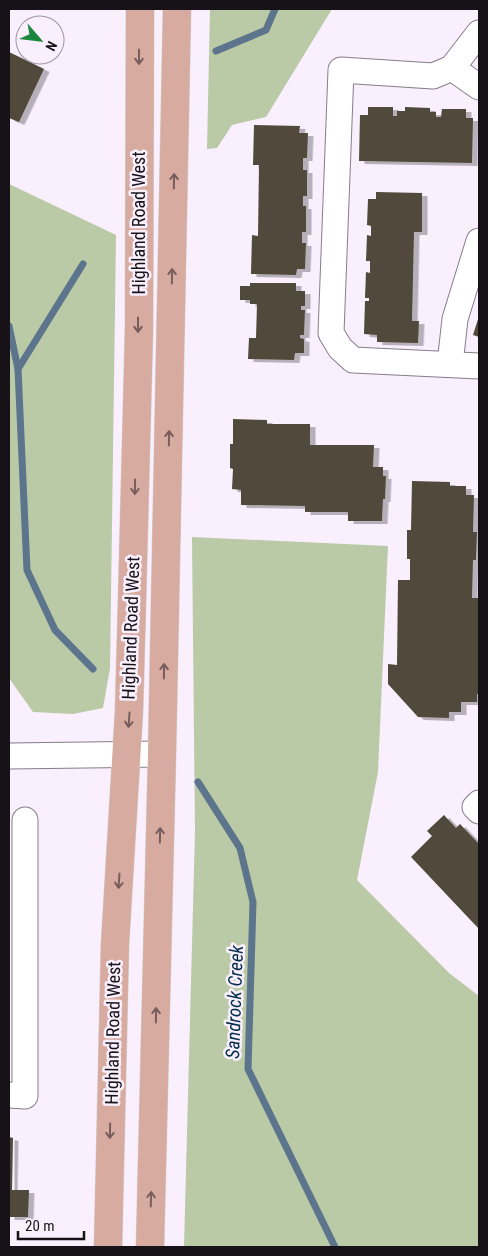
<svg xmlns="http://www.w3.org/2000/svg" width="488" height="1256" font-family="'Roboto Condensed',sans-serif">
	<defs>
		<filter id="shadow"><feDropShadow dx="5.5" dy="3" stdDeviation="0" flood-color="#0004"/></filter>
	</defs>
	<rect width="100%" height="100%" fill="#f9effd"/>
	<g fill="#bac9a6">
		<polygon points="210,9 332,9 266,117 232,125 217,148 207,149"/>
		<polygon points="9,184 116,235 110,668 103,708 73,714 33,712 9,678"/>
		<polygon points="192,537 388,546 378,772 357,880 449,973 479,996 479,1247 184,1247 195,831"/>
	</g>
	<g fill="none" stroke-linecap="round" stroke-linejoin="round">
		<g stroke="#5c748c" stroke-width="7">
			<polyline points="216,51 266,30 275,9"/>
			<polyline points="9,326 18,369 27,570 55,630 93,669"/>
			<polyline points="18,369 83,264"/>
			<polyline points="198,782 240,848 253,902 248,1069 335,1247"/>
		</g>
	</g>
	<g fill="#51483a" filter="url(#shadow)">
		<polygon points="9,52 44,69 19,122 9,118"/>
		<polygon points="368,107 393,107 393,116 397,116 397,111 405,111 405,107 430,108 430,112 436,112 436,117 441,117 442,109 466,109 466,118 473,118 472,163 359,161 360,115 368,115"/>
		<polygon points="254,125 300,126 299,133 308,133 307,158 303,158 303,170 307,170 307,196 303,196 303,206 306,206 306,232 302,232 302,243 306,243 305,269 297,269 296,275 251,274 252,235 258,236 259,165 253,165"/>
		<polygon points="376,192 422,193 422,232 414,232 412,321 419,321 418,343 377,342 377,335 364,334 365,301 369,301 369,298 365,298 366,272 370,273 370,261 366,261 367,235 371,236 371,226 367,225 368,199 376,199"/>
		<polygon points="250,283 296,283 296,291 305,291 305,306 301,306 301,310 305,310 304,335 300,335 300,338 304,339 304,353 295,353 294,360 248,359 249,338 256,338 257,304 250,304 250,300 240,300 240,286 250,286"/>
		<polygon points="479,316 479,337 473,335"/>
		<polygon points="233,419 267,420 267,424 310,424 310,445 374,445 373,467 383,467 383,476 386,476 385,499 383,499 382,521 348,521 348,512 305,512 305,506 241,505 241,490 232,489 233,469 230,468 230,444 233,444"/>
		<polygon points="412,481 450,482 450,486 466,486 466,495 474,495 473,532 477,532 476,560 473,560 472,598 479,598 479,694 477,694 477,702 461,702 461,712 449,712 449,718 418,717 388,684 388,664 397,665 398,580 410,580 410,559 407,559 407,530 411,530"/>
		<polygon points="444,815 456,828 460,824 479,844 479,929 411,857 432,836 427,831"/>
		<polygon points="9,1137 13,1138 12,1190 29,1190 28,1217 9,1217"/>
	</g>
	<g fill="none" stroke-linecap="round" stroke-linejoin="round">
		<g stroke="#877c8b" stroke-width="27">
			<g id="minor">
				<polyline points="479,33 452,68 433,76 341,70 331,333 340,348 353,360 479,366"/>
				<polyline points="452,68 479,87"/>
				<polyline points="450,364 455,319 479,241"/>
				<polyline points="9,756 162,754"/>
				<polyline points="479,803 475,807 479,811"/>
				<polyline points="9,1095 25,1096 25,820"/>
			</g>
		</g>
		<g stroke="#d5d4d5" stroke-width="29">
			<g id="major">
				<polyline points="108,1247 115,944 129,711 132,601 139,329 140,9"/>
				<polyline points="150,1247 162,754 177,9"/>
			</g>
		</g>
		<use href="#minor" stroke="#fff" stroke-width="25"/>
		<use href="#major" stroke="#d8aba1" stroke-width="28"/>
	</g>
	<defs><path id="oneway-shaft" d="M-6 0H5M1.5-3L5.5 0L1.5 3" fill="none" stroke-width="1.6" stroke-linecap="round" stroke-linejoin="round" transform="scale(1.25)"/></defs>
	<g stroke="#775e5c">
		<use href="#oneway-shaft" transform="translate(139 57) rotate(90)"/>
		<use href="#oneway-shaft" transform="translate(174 181) rotate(-89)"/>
		<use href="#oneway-shaft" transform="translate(172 276) rotate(-89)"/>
		<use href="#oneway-shaft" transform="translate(138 325) rotate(90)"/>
		<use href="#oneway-shaft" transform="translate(169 438) rotate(-89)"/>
		<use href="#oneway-shaft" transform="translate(135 487) rotate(91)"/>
		<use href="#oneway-shaft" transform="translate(164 671) rotate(-89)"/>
		<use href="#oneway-shaft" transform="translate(129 720) rotate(94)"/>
		<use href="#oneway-shaft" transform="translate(160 835) rotate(-89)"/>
		<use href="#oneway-shaft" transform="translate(119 881) rotate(94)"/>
		<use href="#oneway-shaft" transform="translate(156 1015) rotate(-89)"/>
		<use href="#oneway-shaft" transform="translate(110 1131) rotate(91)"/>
		<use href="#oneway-shaft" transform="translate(151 1199) rotate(-88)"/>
	</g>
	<g text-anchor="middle" stroke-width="5" stroke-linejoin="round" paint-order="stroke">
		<g font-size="18" fill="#161218" stroke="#f9effd">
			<text transform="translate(139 223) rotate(-90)" y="6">Highland Road West</text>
			<text transform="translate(131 628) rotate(-88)" y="6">Highland Road West</text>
			<text transform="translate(113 1033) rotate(-89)" y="6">Highland Road West</text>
		</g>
		<g font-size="19" font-style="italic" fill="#002d4c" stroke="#f9effd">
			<text transform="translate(234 1002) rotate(-88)" y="7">Sandrock Creek</text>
		</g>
	</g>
	<rect width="488" height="1256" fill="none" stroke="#161218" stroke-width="20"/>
	<g transform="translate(40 40) rotate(118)"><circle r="24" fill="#f9effd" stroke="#9e97a1"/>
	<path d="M0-4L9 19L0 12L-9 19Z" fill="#1a873e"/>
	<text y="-8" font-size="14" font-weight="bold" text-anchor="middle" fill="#161218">N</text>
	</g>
	<path d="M18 1231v8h66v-8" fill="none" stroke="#161218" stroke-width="2.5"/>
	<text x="25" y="1231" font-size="15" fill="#161218" stroke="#f9effd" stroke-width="4" paint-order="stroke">20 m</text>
</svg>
